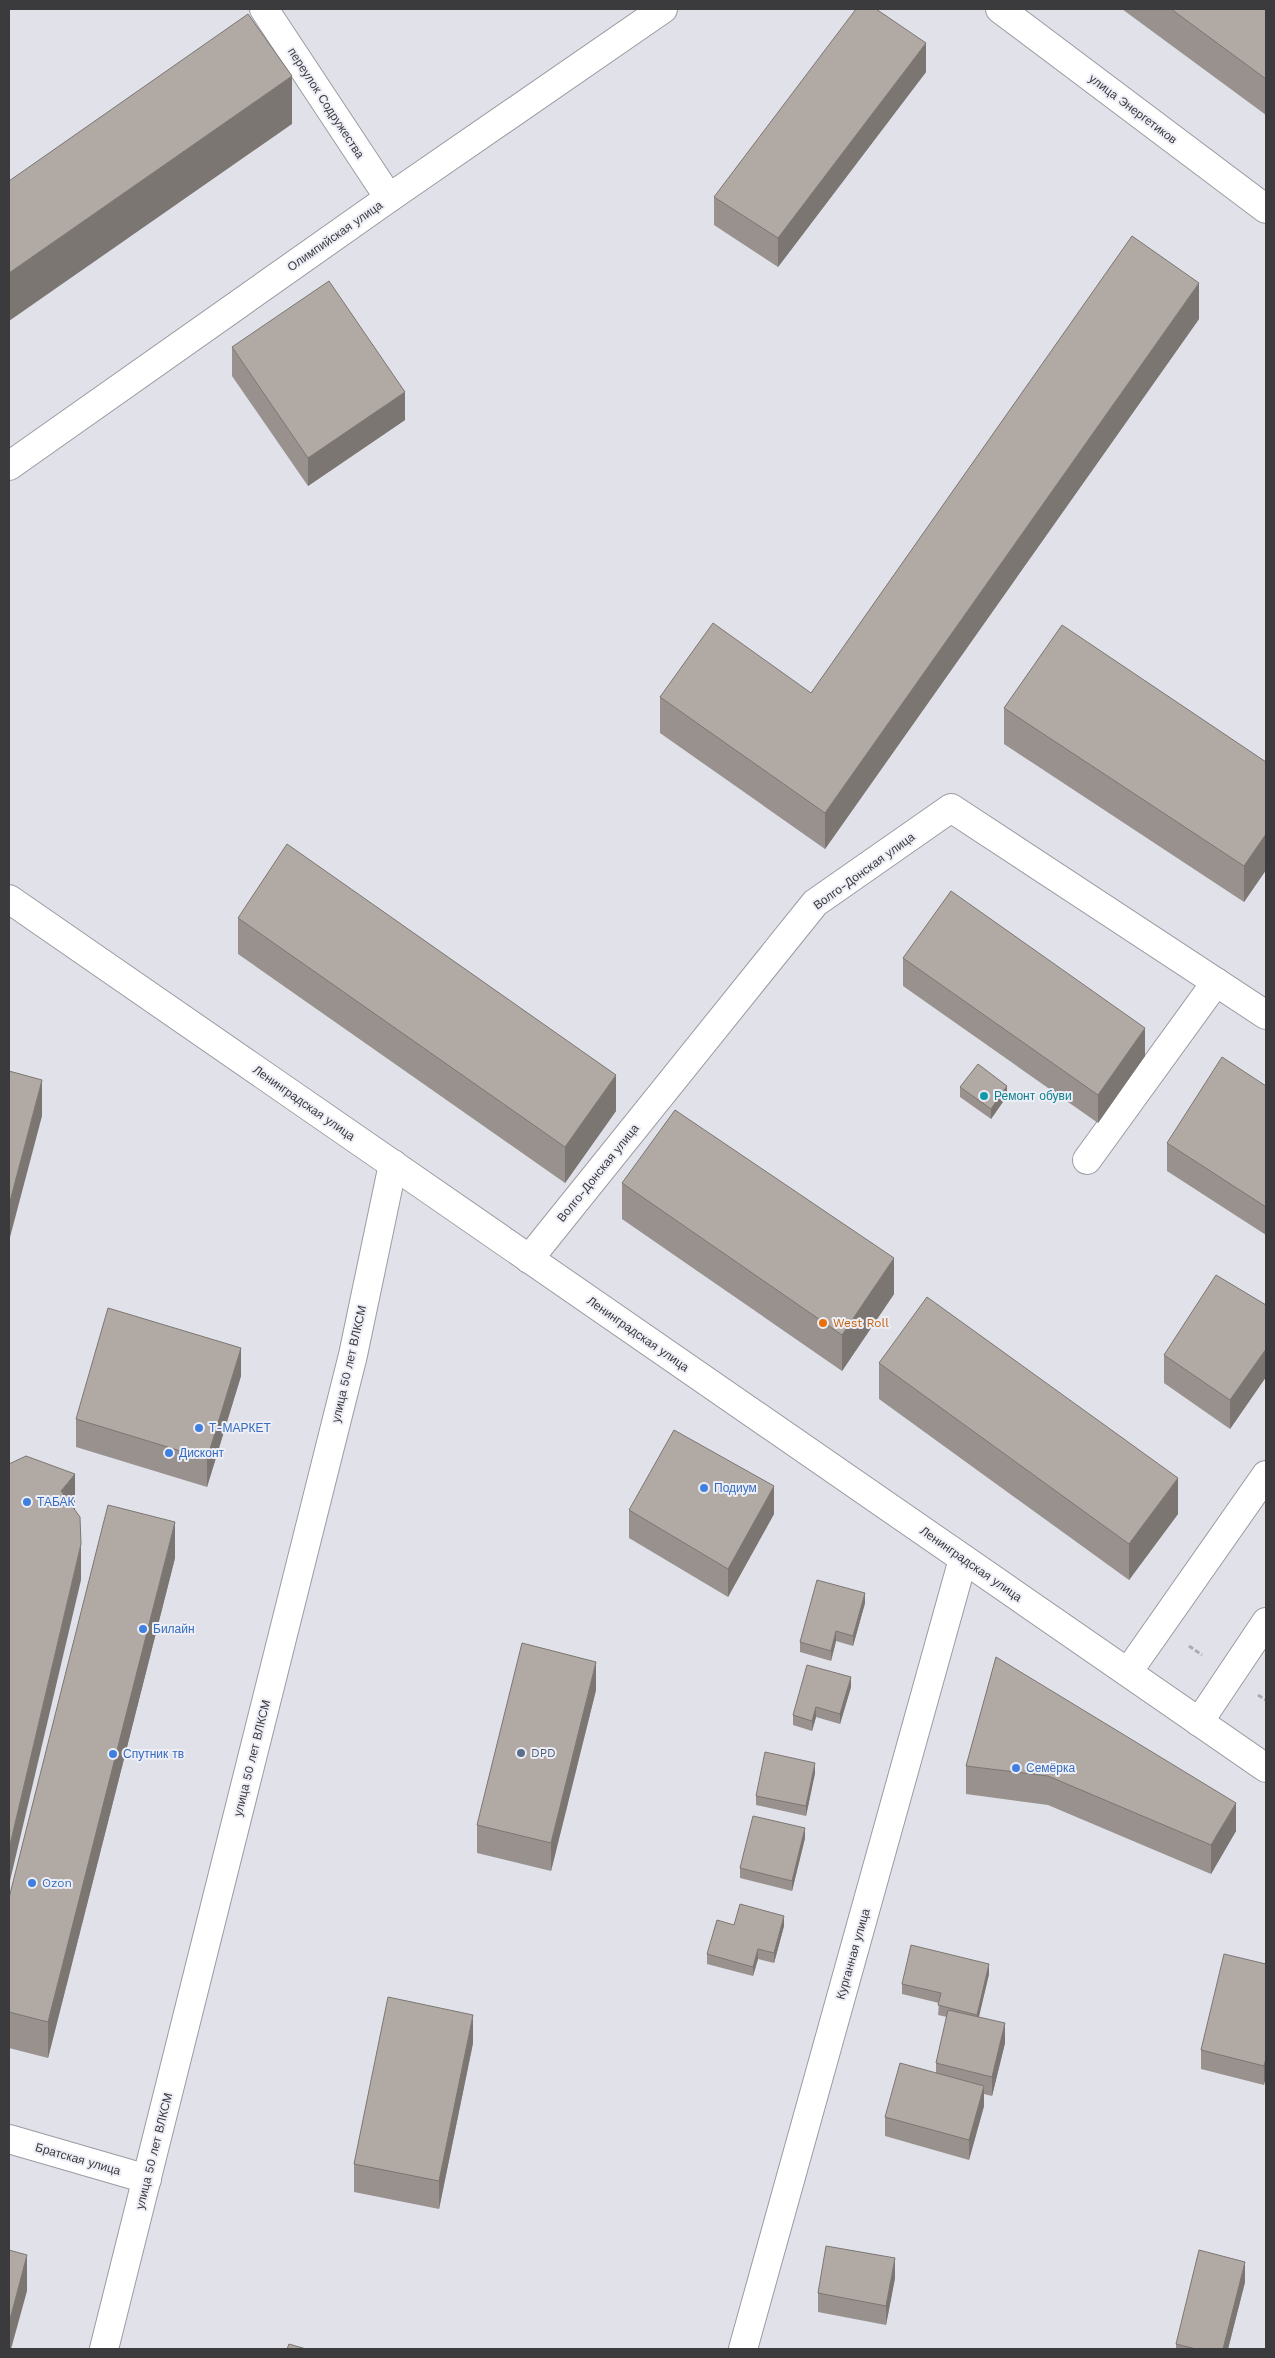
<svg xmlns="http://www.w3.org/2000/svg" width="1275" height="2358" font-family="'Work Sans',sans-serif">
	<rect width="100%" height="100%" fill="#e0e1e9"/>
	<g fill="none" stroke-linecap="round" stroke-linejoin="round">
		<g stroke="#9b9ba3" stroke-width="30">
			<g id="minor">
				<polyline points="264,9 389,198"/>
				<polyline points="1000,9 1266,209"/>
				<polyline points="9,466 389,198 663,9"/>
				<polyline points="9,899 1266,1768"/>
				<polyline points="1087,1160 1216,982"/>
				<polyline points="529,1259 815,903 951,808 1266,1015"/>
				<polyline points="1128,1672 1266,1475"/>
				<polyline points="1199,1722 1266,1622"/>
				<polyline points="9,2139 147,2179"/>
				<polyline points="104,2349 353,1355 393,1164"/>
				<polyline points="743,2349 963,1559"/>
			</g>
		</g>
		<g stroke="#ababb2" stroke-width="3" stroke-dasharray="5 2.5" stroke-linecap="butt">
			<polyline points="1189,1646 1202,1655"/>
			<polyline points="1258,1695 1266,1700"/>
		</g>
		<use href="#minor" stroke="#fff" stroke-width="28"/>
	</g>
	<g fill="#98918d">
		<polygon points="1122,9 1266,9 1266,115"/>
		<polygon points="926,72 778,267 714,225 714,197"/>
		<polygon points="1199,319 825,849 660,733 660,697 811,693"/>
		<polygon points="232,347 405,420 308,486 232,376"/>
		<polygon points="1004,708 1266,762 1266,870 1244,902 1004,744"/>
		<polygon points="238,918 616,1111 565,1183 238,954"/>
		<polygon points="903,958 1145,1056 1098,1123 903,986"/>
		<polygon points="1266,1086 1266,1235 1167,1171 1167,1143"/>
		<polygon points="960,1087 1007,1096 991,1119 960,1097"/>
		<polygon points="622,1183 894,1294 842,1371 622,1219"/>
		<polygon points="1266,1305 1266,1377 1230,1429 1164,1383 1164,1355"/>
		<polygon points="879,1363 1178,1514 1129,1580 879,1399"/>
		<polygon points="241,1376 207,1487 76,1447 76,1419"/>
		<polygon points="629,1510 774,1514 728,1597 629,1538"/>
		<polygon points="175,1558 48,2058 9,2048 9,1898"/>
		<polygon points="865,1603 853,1646 836,1641 831,1661 800,1652 800,1642"/>
		<polygon points="996,1657 1236,1831 1211,1874 1048,1805 966,1794 966,1766"/>
		<polygon points="851,1687 840,1724 816,1717 812,1731 793,1725 793,1715"/>
		<polygon points="596,1690 551,1871 477,1853 477,1825"/>
		<polygon points="815,1773 806,1816 756,1805 756,1796"/>
		<polygon points="805,1838 792,1891 740,1878 740,1868"/>
		<polygon points="734,1925 784,1926 774,1963 758,1959 753,1976 707,1964 707,1954"/>
		<polygon points="1266,1964 1264,2085 1201,2069 1201,2050"/>
		<polygon points="989,1974 979,2017 1005,2043 992,2096 984,2094 984,2106 969,2160 885,2136 885,2117 936,2073 936,2063 947,2017 938,2015 939,2003 902,1994 902,1984"/>
		<polygon points="473,2043 439,2209 354,2192 354,2164"/>
		<polygon points="895,2278 886,2325 818,2312 818,2293"/>
		<polygon points="1245,2282 1228,2349 1176,2349 1176,2344"/>
	</g>
	<g fill="#7c7673">
		<polygon points="926,43 926,72 778,267 778,238"/>
		<polygon points="292,76 292,124 9,321 9,273"/>
		<polygon points="1199,283 1199,319 825,849 825,813"/>
		<polygon points="405,392 405,420 308,486 308,458"/>
		<polygon points="1266,834 1266,870 1244,902 1244,866"/>
		<polygon points="1145,1028 1145,1056 1098,1123 1098,1095"/>
		<polygon points="616,1075 616,1111 565,1183 565,1147"/>
		<polygon points="42,1080 42,1116 9,1241 9,1205"/>
		<polygon points="1007,1086 1007,1096 991,1119 991,1109"/>
		<polygon points="894,1258 894,1294 842,1371 842,1335"/>
		<polygon points="241,1348 241,1376 207,1487 207,1459"/>
		<polygon points="1266,1349 1266,1377 1230,1429 1230,1400"/>
		<polygon points="75,1474 75,1510 61,1491"/>
		<polygon points="1178,1478 1178,1514 1129,1580 1129,1544"/>
		<polygon points="774,1486 774,1514 728,1597 728,1569"/>
		<polygon points="175,1522 175,1558 48,2058 48,2022"/>
		<polygon points="81,1544 81,1580 9,1885 9,1849"/>
		<polygon points="865,1593 865,1603 853,1646 853,1636"/>
		<polygon points="836,1631 836,1641 831,1661 831,1651"/>
		<polygon points="596,1662 596,1690 551,1871 551,1843"/>
		<polygon points="851,1677 851,1687 840,1724 840,1714"/>
		<polygon points="816,1707 816,1717 812,1731 812,1721"/>
		<polygon points="815,1763 815,1773 806,1816 806,1806"/>
		<polygon points="1236,1803 1236,1831 1211,1874 1211,1845"/>
		<polygon points="805,1828 805,1838 792,1891 792,1881"/>
		<polygon points="784,1916 784,1926 774,1963 774,1953"/>
		<polygon points="758,1949 758,1959 753,1976 753,1967"/>
		<polygon points="989,1964 989,1974 977,2024 977,2015"/>
		<polygon points="473,2015 473,2043 439,2209 439,2181"/>
		<polygon points="1005,2023 1005,2043 992,2096 992,2077"/>
		<polygon points="1266,2058 1266,2077 1264,2085 1264,2066"/>
		<polygon points="984,2086 984,2106 969,2160 969,2140"/>
		<polygon points="27,2255 27,2291 11,2349 9,2349 9,2323"/>
		<polygon points="895,2258 895,2278 886,2325 886,2306"/>
		<polygon points="1245,2262 1245,2282 1228,2349 1223,2349"/>
	</g>
	<g fill="#b1a9a4" stroke="#7c7673">
		<polygon points="856,9 876,9 926,43 778,238 714,197"/>
		<polygon points="1171,9 1266,9 1266,79"/>
		<polygon points="248,14 292,76 9,273 9,181"/>
		<polygon points="1132,236 1199,283 825,813 660,697 713,623 811,693"/>
		<polygon points="329,281 405,392 308,458 232,347"/>
		<polygon points="1062,625 1266,762 1266,834 1244,866 1004,708"/>
		<polygon points="287,844 616,1075 565,1147 238,918"/>
		<polygon points="951,891 1145,1028 1098,1095 903,958"/>
		<polygon points="1222,1057 1266,1086 1266,1207 1167,1143"/>
		<polygon points="978,1064 1007,1086 991,1109 960,1087"/>
		<polygon points="9,1071 42,1080 9,1205"/>
		<polygon points="675,1110 894,1258 842,1335 622,1183"/>
		<polygon points="1216,1275 1266,1305 1266,1349 1230,1400 1164,1355"/>
		<polygon points="927,1297 1178,1478 1129,1544 879,1363"/>
		<polygon points="108,1308 241,1348 207,1459 76,1419"/>
		<polygon points="674,1430 774,1486 728,1569 629,1510"/>
		<polygon points="26,1456 75,1474 61,1491 80,1517 81,1544 9,1849 9,1464"/>
		<polygon points="108,1505 175,1522 48,2022 9,2012 9,1898"/>
		<polygon points="817,1580 865,1593 853,1636 836,1631 831,1651 800,1642"/>
		<polygon points="522,1643 596,1662 551,1843 477,1825"/>
		<polygon points="996,1657 1236,1803 1211,1845 1048,1776 966,1766"/>
		<polygon points="807,1665 851,1677 840,1714 816,1707 812,1721 793,1715"/>
		<polygon points="765,1752 815,1763 806,1806 756,1796"/>
		<polygon points="753,1816 805,1828 792,1881 740,1868"/>
		<polygon points="740,1904 784,1916 774,1953 758,1949 753,1967 707,1954 717,1920 734,1925"/>
		<polygon points="911,1945 989,1964 977,2015 938,2005 941,1993 902,1984"/>
		<polygon points="1224,1954 1266,1964 1266,2058 1264,2066 1201,2050"/>
		<polygon points="388,1997 473,2015 439,2181 354,2164"/>
		<polygon points="948,2010 1005,2023 992,2077 936,2063"/>
		<polygon points="900,2063 984,2086 969,2140 885,2117"/>
		<polygon points="826,2246 895,2258 886,2306 818,2293"/>
		<polygon points="9,2250 27,2255 9,2323"/>
		<polygon points="1199,2250 1245,2262 1223,2349 1196,2349 1176,2344"/>
		<polygon points="289,2344 306,2349 287,2349"/>
	</g>
	<circle fill="#0f9aa8" stroke="#edeef6" stroke-width="2" cx="984" cy="1096" r="5"/>
	<circle fill="#e8710a" stroke="#edeef6" stroke-width="2" cx="823" cy="1323" r="5"/>
	<g fill="#3f7fe0" stroke="#edeef6" stroke-width="2">
		<circle cx="199" cy="1428" r="5"/>
		<circle cx="169" cy="1453" r="5"/>
		<circle cx="704" cy="1488" r="5"/>
		<circle cx="27" cy="1502" r="5"/>
		<circle cx="143" cy="1629" r="5"/>
		<circle cx="113" cy="1754" r="5"/>
		<circle cx="1016" cy="1768" r="5"/>
		<circle cx="32" cy="1883" r="5"/>
	</g>
	<circle fill="#5c6f8a" stroke="#edeef6" stroke-width="2" cx="521" cy="1753" r="5"/>
	<g text-anchor="middle" stroke-width="4" stroke-linejoin="round" paint-order="stroke">
		<g font-size="12" fill="#3b3b3e" stroke="#edeef6">
			<text transform="translate(326 103) rotate(57)" y="4">переулок Содружества</text>
			<text transform="translate(1133 109) rotate(37)" y="4">улица Энергетиков</text>
			<text transform="translate(335 236) rotate(-35)" y="4">Олимпийская улица</text>
			<text transform="translate(864 871) rotate(-36)" y="4">Волго-Донская улица</text>
			<text transform="translate(304 1103) rotate(35)" y="4">Ленинградская улица</text>
			<text transform="translate(598 1173) rotate(-51)" y="4">Волго-Донская улица</text>
			<text transform="translate(638 1334) rotate(35)" y="4">Ленинградская улица</text>
			<text transform="translate(349 1364) rotate(-77)" y="4">улица 50 лет ВЛКСМ</text>
			<text transform="translate(971 1564) rotate(35)" y="4">Ленинградская улица</text>
			<text transform="translate(252 1758) rotate(-76)" y="4">улица 50 лет ВЛКСМ</text>
			<text transform="translate(853 1954) rotate(-74)" y="4">Курганная улица</text>
			<text transform="translate(154 2151) rotate(-76)" y="4">улица 50 лет ВЛКСМ</text>
			<text transform="translate(78 2159) rotate(16)" y="4">Братская улица</text>
		</g>
		<g font-size="12" fill="#0d838f" stroke="#edeef6" text-anchor="start">
			<text x="994" y="1100">Ремонт обуви</text>
		</g>
		<g font-size="12" fill="#c56008" stroke="#edeef6" text-anchor="start">
			<text x="833" y="1327">West Roll</text>
		</g>
		<g font-size="12" fill="#366cbe" stroke="#edeef6" text-anchor="start">
			<text x="209" y="1432">Т-МАРКЕТ</text>
			<text x="179" y="1457">Дисконт</text>
			<text x="714" y="1492">Подиум</text>
			<text x="37" y="1506">ТАБАК</text>
			<text x="153" y="1633">Билайн</text>
			<text x="123" y="1758">Спутник тв</text>
			<text x="1026" y="1772">Семёрка</text>
			<text x="42" y="1887">Ozon</text>
		</g>
		<g font-size="12" fill="#4e5e75" stroke="#edeef6" text-anchor="start">
			<text x="531" y="1757">DPD</text>
		</g>
	</g>
	<rect width="1275" height="2358" fill="none" stroke="#3b3b3e" stroke-width="20"/>
</svg>
